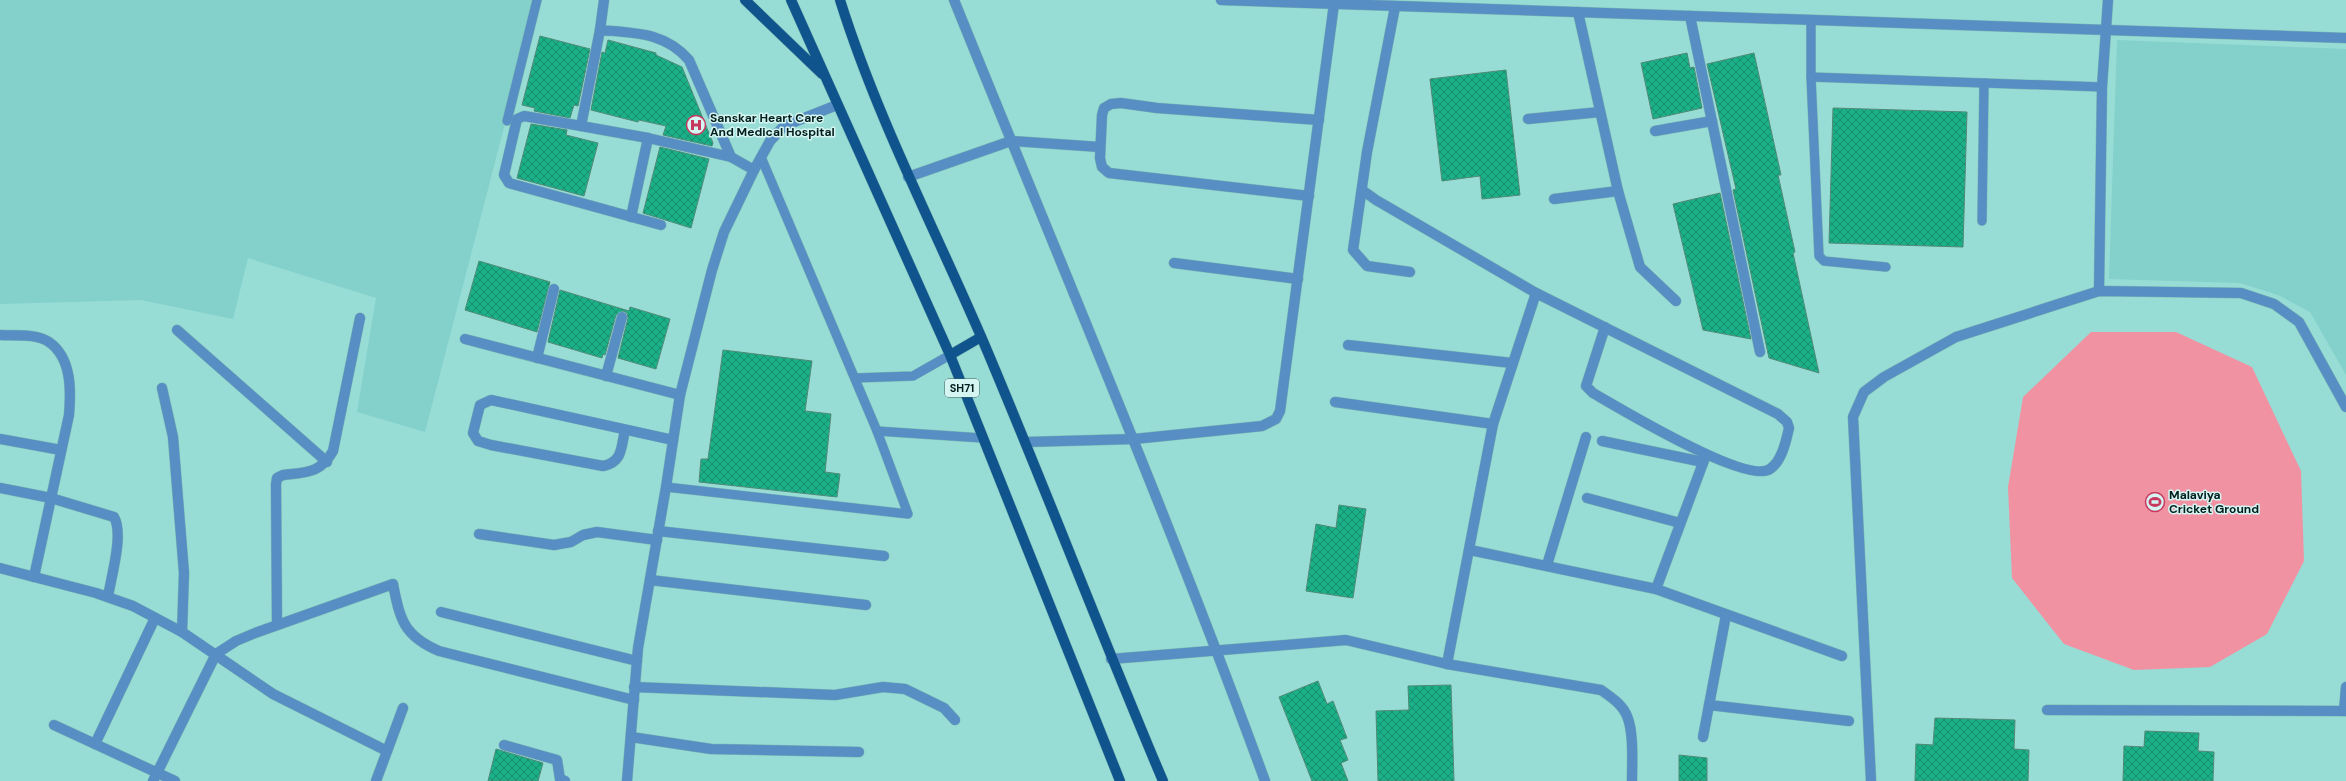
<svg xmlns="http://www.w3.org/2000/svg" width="2346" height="781" font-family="'DM Sans',sans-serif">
	<defs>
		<pattern id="building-cross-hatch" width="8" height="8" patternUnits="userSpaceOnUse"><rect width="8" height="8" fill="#1cb089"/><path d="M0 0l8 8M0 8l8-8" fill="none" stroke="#178f6f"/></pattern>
	</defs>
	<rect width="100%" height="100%" fill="#98dcd6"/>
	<g fill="#83d1ca">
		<polygon points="0,0 537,0 425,432 357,412 376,298 248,258 233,319 141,300 0,304"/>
		<polygon points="2117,40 2346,49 2346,375 2310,312 2278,295 2240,283 2109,279"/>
	</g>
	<polygon fill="#f192a2" points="2091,332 2176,332 2252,367 2301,471 2304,561 2267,634 2210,667 2134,670 2064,644 2012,578 2008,487 2023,397"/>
	<g fill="url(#building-cross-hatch)" stroke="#518a76">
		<polygon points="540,36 590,49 578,106 574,105 570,118 534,111 535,108 522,105"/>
		<polygon points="608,40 656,53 656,55 682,67 713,143 712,146 663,135 666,126 639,120 638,122 591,110 602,52 605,53"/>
		<polygon points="1687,53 1690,68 1694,67 1702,108 1653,119 1641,63"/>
		<polygon points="1754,53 1781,175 1778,175 1795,252 1793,253 1819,373 1769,358 1733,190 1736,189 1707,64"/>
		<polygon points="1506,70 1520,195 1482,199 1480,176 1442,181 1430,79"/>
		<polygon points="1833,108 1967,112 1963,247 1829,243"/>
		<polygon points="531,124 567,130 566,135 598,143 584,196 517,178"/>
		<polygon points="660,147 709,159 691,228 643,213"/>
		<polygon points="1720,193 1751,339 1703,330 1673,204"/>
		<polygon points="479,261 550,282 537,332 465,310"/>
		<polygon points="560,290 629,311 630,307 670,319 656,369 618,358 628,318 627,313 623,311 616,315 605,355 603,354 602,358 548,342"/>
		<polygon points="723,350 812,361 805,411 831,414 825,472 840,474 837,497 699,482 701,459 708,459"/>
		<polygon points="1339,505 1366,509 1353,598 1306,591 1316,524 1336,528"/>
		<polygon points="1318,681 1327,704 1333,701 1347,738 1340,740 1348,760 1341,763 1348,781 1312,781 1279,697"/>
		<polygon points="1451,685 1454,781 1378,781 1376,711 1409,710 1408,686"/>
		<polygon points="1935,718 2015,720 2014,749 2029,750 2028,781 1915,781 1916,744 1933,745"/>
		<polygon points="2145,731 2199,733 2198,751 2214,752 2213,781 2123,781 2124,746 2144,747"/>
		<polygon points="496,749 543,763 538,781 488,781"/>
		<polygon points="1679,755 1707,758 1707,781 1679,781"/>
	</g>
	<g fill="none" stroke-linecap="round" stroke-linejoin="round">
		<g stroke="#7dbab5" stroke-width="10">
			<g id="service">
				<polyline points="1811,20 1811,77 2102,87"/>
				<polyline points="1811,77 1819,256 1824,261 1886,267"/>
				<polyline points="507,121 537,0"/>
				<polyline points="1982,221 1984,83"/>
				<polyline points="855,378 913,376 950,355"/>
				<polyline points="877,431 982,438"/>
				<polyline points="666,487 908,514 877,431 761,157"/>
			</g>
		</g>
		<g stroke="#7dbab5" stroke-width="11">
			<g id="minor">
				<path d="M604 0 600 30C635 33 665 32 689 60L731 157 754 170"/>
				<path d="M954 0C1059 260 1169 518 1265 781"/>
				<polyline points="1395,7 1367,152 1353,250 1367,266 1410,272"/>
				<polyline points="1578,12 1618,191 1640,267 1676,301"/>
				<polyline points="1690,16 1760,352"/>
				<polyline points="600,30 581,126 648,138 731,157"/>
				<polyline points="1528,119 1600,112"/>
				<polyline points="581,126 524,116 517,119 504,175 509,183 661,225"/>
				<polyline points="1655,131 1712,121"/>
				<polyline points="908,177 1011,141 1100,147"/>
				<path d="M1362 190 1376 200 1536 293 1778 414 1787 422 1789 428C1786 441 1782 461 1770 469 1747 485 1619 408 1593 393L1586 386 1605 327"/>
				<polyline points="1309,196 1109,173 1102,167 1100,158 1102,115 1104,108 1111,104 1121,103 1157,108 1319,120"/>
				<polyline points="1554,199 1618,191"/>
				<polyline points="631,217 648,138"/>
				<polyline points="1174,263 1298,279"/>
				<polyline points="2099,291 2102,87 2108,0"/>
				<polyline points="177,330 327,462"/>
				<path d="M0 335C14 336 36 333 49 342 72 358 71 391 69 415L34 577"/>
				<polyline points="465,339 680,395"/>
				<polyline points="1348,345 1512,363"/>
				<polyline points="537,358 554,289"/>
				<polyline points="606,376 622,317"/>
				<polyline points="162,388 173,437 184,573 182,632"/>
				<polyline points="1335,402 1493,424"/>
				<path d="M625 430C621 447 623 462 603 466L491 445 478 441 473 433 480 405 491 400 673 440"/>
				<polyline points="0,439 61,450"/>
				<polyline points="1602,441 1703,462"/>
				<polyline points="1026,442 1134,439 1262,426 1276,419 1280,411 1334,4"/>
				<path d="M0 488 51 498 114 517C124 534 111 577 108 597"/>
				<polyline points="1587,498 1680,523"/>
				<polyline points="658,531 884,556"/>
				<polyline points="479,534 554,545 571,542 583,535 597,532 657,540"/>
				<polyline points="1470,550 1656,589 1842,656"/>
				<polyline points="1547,565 1586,437"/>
				<polyline points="0,568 96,593 133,606 182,632 273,694 387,751"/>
				<polyline points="650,580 866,605"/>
				<polyline points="1656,589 1706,455"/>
				<polyline points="441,612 637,661"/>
				<path d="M277 624 276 484 277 478 283 475C306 472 320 474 333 451L360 318"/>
				<path d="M1111 659 1346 640 1447 664 1601 690C1611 697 1622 704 1627 716 1634 732 1632 763 1632 781"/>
				<polyline points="1447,664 1493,424 1536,293"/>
				<polyline points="634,687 835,695 883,687 905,689 944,708 955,720"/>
				<polyline points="1709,705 1849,721"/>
				<polyline points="2047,710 2346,711"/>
				<polyline points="2344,711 2346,687"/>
				<polyline points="54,725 175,781"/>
				<polyline points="631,737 711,749 859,752"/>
				<polyline points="1703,737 1726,615"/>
				<polyline points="95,744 155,618"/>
				<polyline points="504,745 557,760 560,779 565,781"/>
				<path d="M153 781 216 654 236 641 255 633 393 584C400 620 404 636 439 651L634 700"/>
				<polyline points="376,781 403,708"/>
				<polyline points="627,781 638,648 666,487 680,395 712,270 724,232 754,170 770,141 784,126 837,105"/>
				<polyline points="1871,781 1853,417 1864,392 1884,377 1956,337 2099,291 2241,293 2274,304 2299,322 2346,407"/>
			</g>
		</g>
		<g stroke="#7dbab5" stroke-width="11">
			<polyline id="tertiary" points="1221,0 2346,38"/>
		</g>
		<g stroke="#7dbab5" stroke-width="11">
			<g id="primary">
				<polyline points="745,0 822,74"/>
				<polyline points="791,0 950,355 1120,781"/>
				<path d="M840 0C877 118 934 227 983 341 1045 487 1101 635 1163 781"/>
				<polyline points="950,355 981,337"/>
			</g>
		</g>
		<use href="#service" stroke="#578ec3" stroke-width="9"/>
		<use href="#minor" stroke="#578ec3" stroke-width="10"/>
		<use href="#tertiary" stroke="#578ec3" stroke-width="10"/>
		<use href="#primary" stroke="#0f548d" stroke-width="10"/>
	</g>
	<defs>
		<g id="hospital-ring" transform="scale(1)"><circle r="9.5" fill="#d5f5f2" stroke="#c8395f" stroke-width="1.5"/><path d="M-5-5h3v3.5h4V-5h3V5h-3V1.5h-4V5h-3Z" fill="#c8395f"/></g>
		<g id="stadium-ring" transform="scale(1)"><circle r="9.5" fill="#d5f5f2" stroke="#c8395f" stroke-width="1.5"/><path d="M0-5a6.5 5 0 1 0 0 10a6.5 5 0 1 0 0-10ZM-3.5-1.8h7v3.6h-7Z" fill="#c8395f"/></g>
	</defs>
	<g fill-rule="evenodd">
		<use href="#hospital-ring" x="696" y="125"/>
		<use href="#stadium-ring" x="2155" y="502"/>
	</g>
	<g text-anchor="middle" stroke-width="3" stroke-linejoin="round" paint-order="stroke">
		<rect fill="#d5f5f2" stroke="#415e5c" stroke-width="1" x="945" y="379" width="34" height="18" rx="3"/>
		<g font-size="11" font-weight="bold" fill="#021e1c">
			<text x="962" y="392">SH71</text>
		</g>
		<g font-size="12" font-weight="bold" fill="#021e1c" stroke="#d5f5f2" text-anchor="start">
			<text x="710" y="122">Sanskar Heart Care<tspan x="710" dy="14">And Medical Hospital</tspan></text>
			<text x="2169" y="499">Malaviya<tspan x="2169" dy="14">Cricket Ground</tspan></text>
		</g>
	</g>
</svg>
